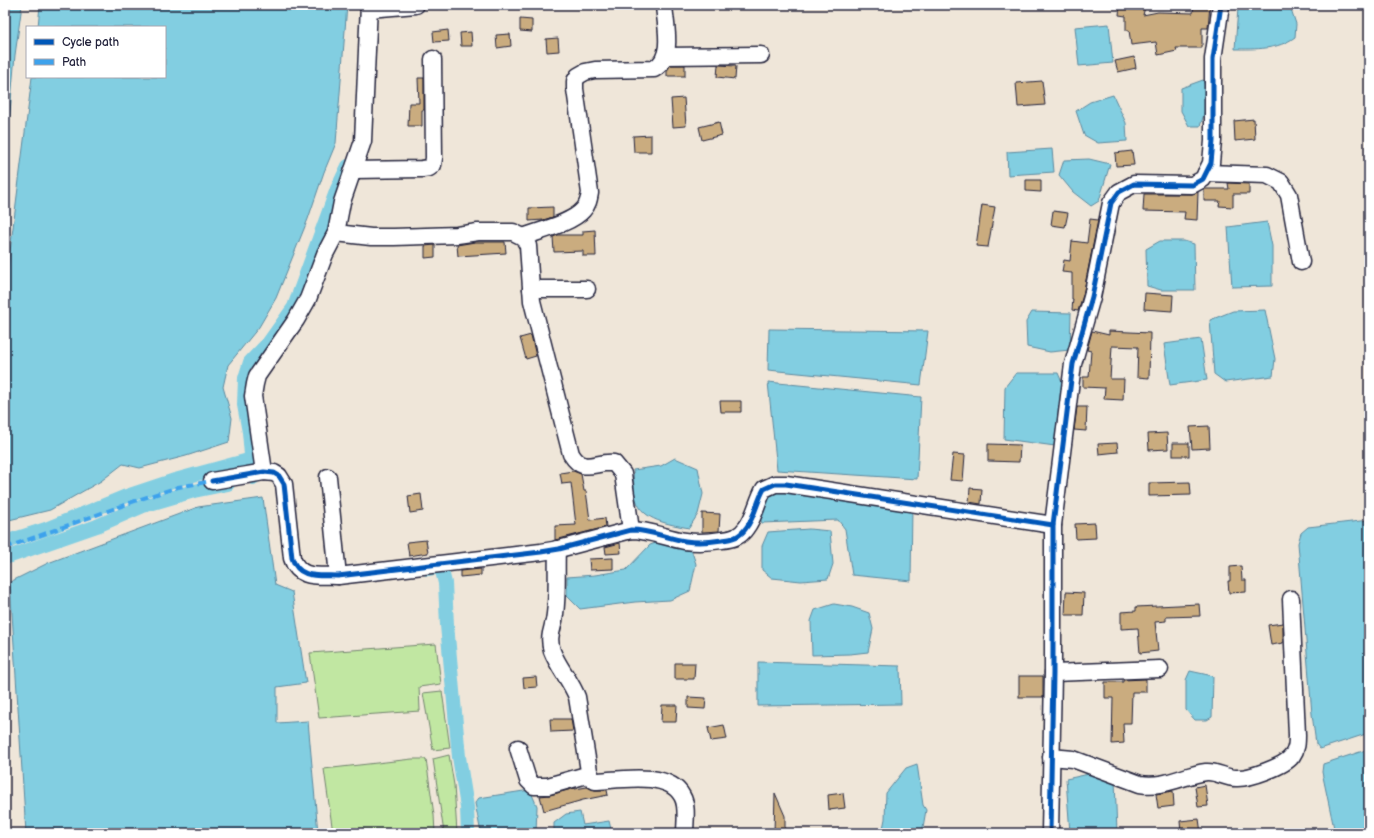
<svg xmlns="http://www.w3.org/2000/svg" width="1374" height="838" font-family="'Balsamiq Sans',sans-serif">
	<rect width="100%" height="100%" fill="#efe6d9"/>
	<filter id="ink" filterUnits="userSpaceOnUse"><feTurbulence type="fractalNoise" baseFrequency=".025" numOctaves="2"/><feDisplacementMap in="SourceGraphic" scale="8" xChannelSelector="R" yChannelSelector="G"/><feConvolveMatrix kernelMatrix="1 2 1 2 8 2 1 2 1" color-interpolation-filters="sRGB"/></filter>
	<g filter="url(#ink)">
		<g fill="#c1e7a2" stroke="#72846e">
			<polygon points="436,644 441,684 419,687 420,711 319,718 310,653"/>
			<polygon points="442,691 450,748 433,750 423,693"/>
			<polygon points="449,755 454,785 457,833 444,833 433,759"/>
			<polygon points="412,759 426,759 434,815 435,833 333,833 324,769"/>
		</g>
		<g fill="#82cee1" stroke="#5c899f">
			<polygon points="5,5 22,5 15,55 5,169"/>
			<polygon points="40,5 347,5 336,143 324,172 308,219 276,298 259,327 228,365 223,387 232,418 229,442 186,456 140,468 123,464 101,481 50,510 5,521 5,291 32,77 165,77 165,27 38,27"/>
			<path d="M1249 5 1291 9 1296 24 1295 37C1278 50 1256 49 1235 49L1238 8Z"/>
			<polygon points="1109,24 1113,63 1079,66 1075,27"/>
			<path d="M1203 80C1209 95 1206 111 1200 126H1189L1181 111V88Z"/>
			<polygon points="1113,95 1126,123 1127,141 1098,143 1084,135 1076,111 1090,102"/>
			<polygon points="1052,149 1054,172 1008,175 1007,152"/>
			<polygon points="1089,159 1110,164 1099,201 1091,206 1073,192 1059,175 1064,160"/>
			<polygon points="1267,222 1272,246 1272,286 1232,287 1228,227"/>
			<polygon points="1160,241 1184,241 1194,244 1195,290 1161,290 1147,286 1146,249"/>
			<polygon points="1265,310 1275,359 1273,376 1225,382 1214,374 1210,320 1233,311"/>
			<polygon points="1032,312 1071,313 1070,350 1050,352 1027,347 1026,322"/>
			<polygon points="769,329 928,331 921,385 768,370"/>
			<polygon points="1201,339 1207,380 1170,385 1164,344"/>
			<polygon points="1016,373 1058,373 1063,385 1055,446 1004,439 1005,387"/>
			<polygon points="768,382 921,397 917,479 777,470"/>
			<path d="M675 458 698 468 703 494 698 514 689 528C669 524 642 521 636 499 633 490 634 479 633 470L661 466Z"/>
			<polygon points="803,491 912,506 911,581 852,575 845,529 838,520 762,523 758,514 765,492"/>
			<polygon points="263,498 275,585 292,592 306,683 277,687 277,723 308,721 318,833 26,833 10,582 48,563 198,507"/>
			<polygon points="1369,520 1369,733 1320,749 1316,744 1312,714 1298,543 1301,533 1308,527"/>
			<polygon points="809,529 830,531 833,564 828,579 801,581 772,578 762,570 762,546 768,532"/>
			<polygon points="667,539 690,546 696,564 690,591 670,600 635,602 580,609 567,596 567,577 595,575 626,570 650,545"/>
			<polygon points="834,604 852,607 869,613 873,629 868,652 850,654 812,655 811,621 815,610"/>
			<polygon points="758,662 900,666 901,704 758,706"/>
			<polygon points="1190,671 1213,676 1212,717 1207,720 1195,720 1186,710 1186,680"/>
			<polygon points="1369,749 1369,833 1335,833 1322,772 1323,764"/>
			<polygon points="917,764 923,805 926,810 922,833 882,833 885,819 886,793 906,768"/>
			<polygon points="1089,774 1102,774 1115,780 1117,833 1070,833 1066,779"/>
			<polygon points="530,790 537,806 536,833 481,833 475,803 479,798"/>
			<polygon points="580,812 583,825 609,821 612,833 554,833 554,823 566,814"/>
		</g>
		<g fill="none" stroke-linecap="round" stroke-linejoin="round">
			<g stroke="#82cee1" stroke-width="14">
				<polyline points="253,478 249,432 244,405 245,378 250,362 269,342 294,307 337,189 348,166"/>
				<polyline points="5,542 46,529 124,497 175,480 252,459"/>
				<polyline points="5,558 97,526 143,506 194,491 228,484"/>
				<polyline points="427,569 441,567 445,583 447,625 459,757 467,807 468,833"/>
			</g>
		</g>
		<g fill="#caac7f" stroke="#22223b">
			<polygon points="1120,5 1145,7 1143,15 1158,12 1193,13 1194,5 1210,5 1208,28 1202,28 1202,48 1176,48 1177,51 1158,55 1156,42 1131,45 1129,30 1126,30 1126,16 1119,15"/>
			<polygon points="520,19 532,20 532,32 520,31"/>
			<polygon points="448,30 449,41 434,42 433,32"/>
			<polygon points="471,32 472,46 461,46 460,33"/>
			<polygon points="510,34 511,46 497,48 496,35"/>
			<polygon points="558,38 559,51 547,52 546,39"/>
			<polygon points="1134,57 1136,68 1118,72 1115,61"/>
			<polygon points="670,65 685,65 685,76 667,76 667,71"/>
			<polygon points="718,65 736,66 735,79 717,77"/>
			<polygon points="418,78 424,78 424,110 422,110 422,126 408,126 409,103 419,103"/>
			<polygon points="1042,81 1045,105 1018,107 1016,83"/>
			<polygon points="684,98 686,126 673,127 671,99"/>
			<polygon points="1254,119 1255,139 1235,141 1234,121"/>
			<polygon points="719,122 722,135 702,140 699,127"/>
			<polygon points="651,135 651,152 634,152 633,136"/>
			<polygon points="1132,151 1134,165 1116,166 1115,153"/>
			<polygon points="1026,180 1041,180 1041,192 1026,191"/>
			<polygon points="1228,183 1249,184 1249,194 1233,194 1233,207 1219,206 1220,201 1204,201 1204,189 1229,189"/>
			<polygon points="1198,192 1197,220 1184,219 1185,212 1143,211 1144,194 1192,194"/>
			<polygon points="982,205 995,207 988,247 976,246"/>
			<polygon points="553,207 553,217 543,220 529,221 529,208"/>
			<polygon points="1053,211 1068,213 1065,227 1051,225"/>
			<polygon points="1090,219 1098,220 1083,295 1078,311 1072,310 1073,299 1072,299 1072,273 1062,272 1064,260 1070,261 1072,241 1087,243"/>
			<polygon points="595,230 596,256 583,256 583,251 554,252 553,237 558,235 583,235 583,231"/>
			<polygon points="475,242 505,242 506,253 458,256 457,245"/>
			<polygon points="435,245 435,257 425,258 425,246"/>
			<polygon points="1145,293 1173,295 1172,311 1144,309"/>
			<polygon points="1092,331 1109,335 1109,331 1150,333 1149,378 1137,377 1138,347 1112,346 1110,379 1124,379 1123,400 1104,399 1105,388 1083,387 1083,377 1089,377 1091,351 1087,350"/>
			<polygon points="531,335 536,356 526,359 520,338"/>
			<polygon points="720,401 741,401 741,412 721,412"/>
			<polygon points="1077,407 1087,407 1086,431 1074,430"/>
			<polygon points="1209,426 1210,448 1192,449 1190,427"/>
			<polygon points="1167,433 1168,449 1149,450 1148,434"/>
			<polygon points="1117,443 1118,452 1099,454 1098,444"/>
			<rect x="1173" y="443" width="16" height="13"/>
			<polygon points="988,444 1020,445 1019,462 988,461"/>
			<polygon points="953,454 965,455 963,481 950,480"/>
			<polygon points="573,471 581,474 584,491 586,491 590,520 605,518 606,527 555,540 555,526 576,525 571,483 562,484 560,473"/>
			<polygon points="1190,482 1191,495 1149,496 1149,483"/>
			<polygon points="970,488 982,489 981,504 969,502"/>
			<polygon points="421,494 423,511 410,513 408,496"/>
			<polygon points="702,513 720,514 719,531 702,532"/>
			<polygon points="1095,523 1096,538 1076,539 1075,524"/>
			<polygon points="426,540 428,553 409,556 407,542"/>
			<polygon points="620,543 621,553 606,554 605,547"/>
			<polygon points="613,558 613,569 590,570 589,559"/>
			<polygon points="1241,566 1242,580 1246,580 1246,592 1229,593 1228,581 1230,581 1230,567"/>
			<polygon points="481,569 481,575 460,577 460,571"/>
			<polygon points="1066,592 1084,593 1083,615 1065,615"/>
			<polygon points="1199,604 1200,616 1166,617 1166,621 1155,622 1158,651 1140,653 1138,628 1121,629 1121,612 1136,611 1136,607"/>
			<polygon points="1283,623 1283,643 1271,645 1268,625"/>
			<polygon points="675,663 695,663 694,679 675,679"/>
			<rect x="1019" y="676" width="24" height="21"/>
			<polygon points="536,677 537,687 524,688 523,678"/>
			<polygon points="1146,679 1146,692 1132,692 1131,723 1123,723 1124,743 1112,744 1113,698 1105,698 1105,682 1123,682 1123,680"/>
			<polygon points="688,697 706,698 705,709 688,708"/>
			<polygon points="662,705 677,705 676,722 661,722"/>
			<polygon points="550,719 571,719 573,731 551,732"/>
			<polygon points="724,725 727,739 711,741 708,728"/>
			<polygon points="1205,785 1208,806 1198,807 1195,787"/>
			<polygon points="587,787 595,790 607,790 608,795 583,800 544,811 540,796 550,795 575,788 575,789"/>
			<polygon points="1173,791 1174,806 1158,808 1156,794"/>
			<polygon points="775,793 785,816 785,833 774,833"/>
			<polygon points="843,793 845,808 829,810 828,795"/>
			<polygon points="1199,819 1201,833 1181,833 1180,821"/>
		</g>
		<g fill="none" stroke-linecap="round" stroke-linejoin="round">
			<g stroke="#22223b" stroke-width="19">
				<g id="minor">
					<polyline points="369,9 416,5"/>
					<polyline points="665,56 761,55"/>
					<polyline points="353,170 422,169 429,168 433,165 434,158 433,59"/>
					<polyline points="1206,173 1267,175 1281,182 1289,195 1301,262"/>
					<path d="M336 233 371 237H394L457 235 478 232H513L523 237 528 246 532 301 571 454C584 475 594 461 614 463L623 474 631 530"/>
					<path d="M523 237C539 231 572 223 583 210 588 205 589 199 590 193L575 89V81L578 76 585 72 595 70 654 69C675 57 665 24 664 5"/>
					<polyline points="531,289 587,289"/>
					<polyline points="264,472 253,396 255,384 257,376 296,320 308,299 325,254 336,233 342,202 363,141 369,5"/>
					<polyline points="328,477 338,576"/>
					<path d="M212 481 264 472 274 473 279 476 284 484 292 558C299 580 319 575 338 576L541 552 559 549 631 530C650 530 666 538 685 541 698 543 710 542 722 540 732 539 740 537 746 528 755 517 757 501 764 489L775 484H786L1053 525"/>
					<path d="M557 549C556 571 558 593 555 614 554 629 547 634 552 651 558 667 571 681 577 697L590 777 595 781C619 780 668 770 682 796 688 806 685 822 685 833"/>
					<polyline points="1053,673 1160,669"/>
					<polyline points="518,748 528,780 534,786 548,786 590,774"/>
					<path d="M1051 757 1073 759 1140 784C1166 788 1183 775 1206 772 1217 771 1225 778 1236 778 1249 779 1285 766 1292 756 1297 749 1297 743 1297 735L1291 599"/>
					<polyline points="1050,833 1053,673 1053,525 1073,364 1092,297 1111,203 1119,192 1134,184 1192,185 1203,179 1211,163 1213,141 1213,59 1221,5"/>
				</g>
			</g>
			<use href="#minor" stroke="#fff" stroke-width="16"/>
			<polyline stroke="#3ea2ec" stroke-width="4" stroke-dasharray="8 4" stroke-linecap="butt" points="5,548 138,500 178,487 212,481"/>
			<g stroke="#fff" stroke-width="8">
				<g id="cycleway">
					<path d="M212 481 264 472 274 473 279 476 284 484 292 558C299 580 319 575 338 576L541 552 559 549 631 530C650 530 666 538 685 541 698 543 710 542 722 540 732 539 740 537 746 528 755 517 757 501 764 489L775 484H786L1053 525"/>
					<polyline points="1050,833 1053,673 1053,525 1073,364 1092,297 1111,203 1119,192 1134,184 1192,185 1203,179 1211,163 1213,141 1213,59 1221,5"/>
				</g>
			</g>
			<use href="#cycleway" stroke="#0057b8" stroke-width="5"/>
		</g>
	</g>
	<rect width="1374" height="838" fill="none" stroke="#fff" stroke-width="20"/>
	<rect x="10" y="10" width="1354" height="818" fill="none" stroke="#22223b" stroke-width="1.5" filter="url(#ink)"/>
	<rect x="26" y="26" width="140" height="52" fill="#ffffff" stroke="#a7a7b1"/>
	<rect x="34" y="39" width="20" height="6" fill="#0057b8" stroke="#a7a7b1"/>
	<text x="62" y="46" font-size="12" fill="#22223b">Cycle path</text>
	<rect x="34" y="59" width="20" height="6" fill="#3ea2ec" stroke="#a7a7b1"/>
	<text x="62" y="66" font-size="12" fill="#22223b">Path</text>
</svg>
